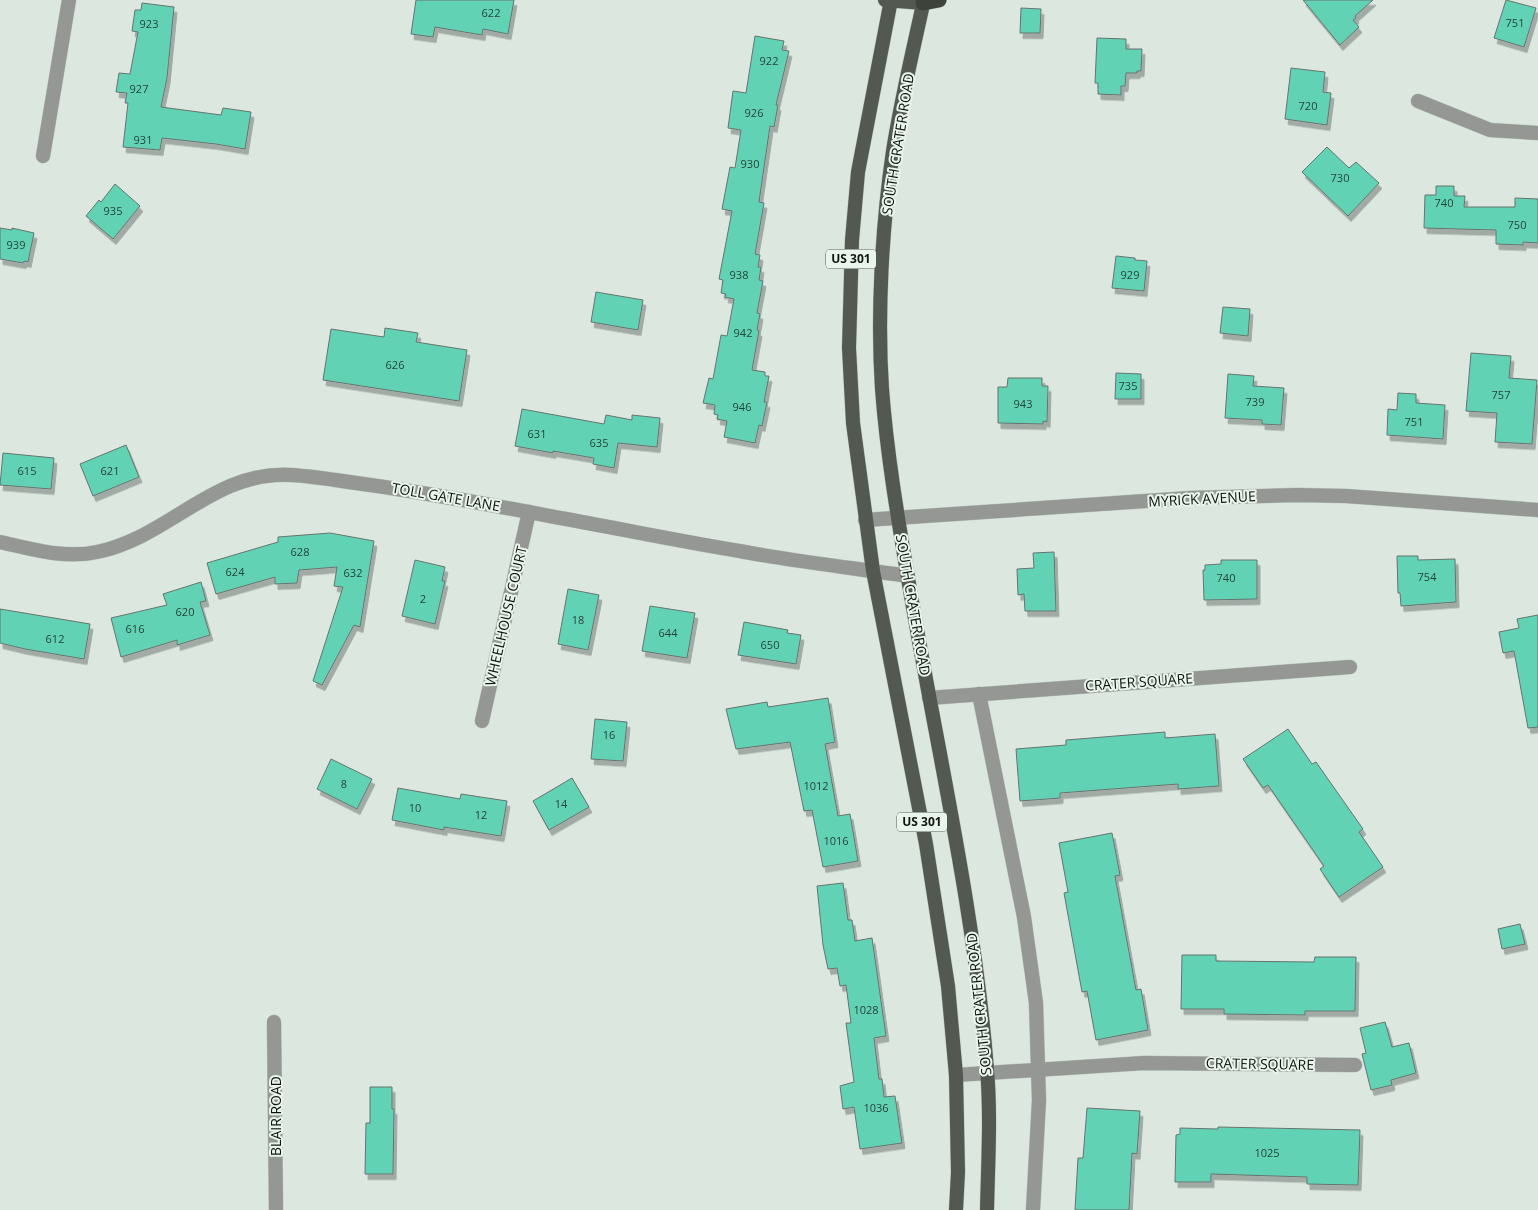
<svg xmlns="http://www.w3.org/2000/svg" width="1538" height="1210" font-family="'Open Sans',sans-serif">
	<defs>
		<filter id="shadow"><feDropShadow dx="3" dy="5.5" stdDeviation="0" flood-color="#0004"/></filter>
	</defs>
	<rect width="100%" height="100%" fill="#dce8df"/>
	<g fill="#62d2b5" stroke="#66736f" filter="url(#shadow)">
		<polygon points="416,0 514,0 508,34 483,29 482,35 435,27 433,37 411,34"/>
		<polygon points="1303,0 1373,0 1355,16 1356,18 1353,20 1359,27 1340,45"/>
		<polygon points="1506,0 1536,8 1524,47 1494,38"/>
		<polygon points="142,3 174,7 167,78 161,107 221,115 223,108 251,112 245,149 216,144 162,138 160,150 123,147 128,103 125,103 127,93 116,92 119,73 130,74 138,32 132,31 135,10 141,10"/>
		<polygon points="1021,8 1041,9 1040,33 1020,33"/>
		<polygon points="755,36 784,41 782,50 789,51 776,105 778,105 774,127 770,126 759,202 764,203 755,254 760,255 758,267 761,267 759,280 763,281 757,313 760,314 757,330 759,331 752,370 765,372 765,376 769,376 764,402 767,402 762,426 759,425 755,443 724,437 727,421 717,419 718,415 714,414 715,405 703,403 709,378 713,379 721,335 727,336 734,299 725,297 726,294 721,293 723,280 719,279 732,211 722,209 730,167 735,168 741,130 728,128 733,91 746,93"/>
		<polygon points="1097,38 1126,39 1126,49 1142,49 1141,71 1137,71 1137,73 1126,73 1125,86 1121,86 1121,95 1098,94 1098,83 1095,83"/>
		<polygon points="1291,68 1325,72 1323,92 1331,93 1327,125 1285,119"/>
		<polygon points="1327,147 1349,168 1356,162 1379,183 1348,216 1302,172"/>
		<polygon points="115,184 140,206 113,239 86,216 99,200 101,202"/>
		<polygon points="1436,186 1454,186 1454,196 1465,196 1464,207 1515,207 1515,198 1538,199 1538,243 1523,242 1523,245 1496,244 1496,230 1424,228 1425,195 1436,195"/>
		<polygon points="0,228 12,230 12,228 34,233 28,262 24,261 23,263 0,259"/>
		<polygon points="1116,256 1135,258 1135,260 1147,261 1144,291 1112,288"/>
		<polygon points="596,292 643,300 638,330 591,322"/>
		<polygon points="1223,307 1250,309 1248,336 1220,333"/>
		<polygon points="385,328 418,333 416,342 467,350 459,401 323,380 331,329 384,337"/>
		<polygon points="1471,353 1511,356 1509,378 1537,380 1532,444 1495,442 1497,413 1466,411"/>
		<polygon points="1116,373 1141,374 1141,399 1115,399"/>
		<polygon points="1228,374 1254,376 1253,386 1284,388 1281,425 1262,424 1262,420 1225,418"/>
		<polygon points="1008,378 1042,378 1042,386 1048,386 1047,422 1043,421 1043,424 998,423 998,387 1007,387"/>
		<polygon points="1398,393 1416,394 1416,403 1445,405 1443,439 1387,435 1388,409 1397,410"/>
		<polygon points="522,409 604,424 606,415 632,420 632,415 660,418 657,447 618,443 614,468 593,464 594,458 553,451 553,453 515,446"/>
		<polygon points="126,445 139,477 93,496 80,464"/>
		<polygon points="3,453 54,458 51,489 0,485"/>
		<polygon points="330,533 374,541 360,627 354,625 322,685 313,681 343,587 334,586 337,567 299,570 297,583 275,584 275,577 216,594 207,563 278,542 278,537"/>
		<polygon points="1054,552 1056,611 1025,611 1024,594 1018,595 1017,569 1034,568 1033,553"/>
		<polygon points="1397,556 1418,556 1418,560 1455,559 1456,602 1401,606 1400,593 1398,593"/>
		<polygon points="415,560 445,567 442,581 445,581 435,624 402,616"/>
		<polygon points="1221,560 1257,560 1257,599 1204,600 1203,570 1205,570 1205,565 1221,564"/>
		<polygon points="201,582 206,601 200,602 210,635 177,645 177,640 121,657 111,618 167,605 163,594"/>
		<polygon points="568,589 599,595 588,650 558,644"/>
		<polygon points="650,606 695,613 687,658 642,651"/>
		<polygon points="0,609 90,624 84,659 25,649 0,643"/>
		<polygon points="1538,615 1538,727 1528,728 1514,651 1503,653 1499,632 1519,628 1517,619"/>
		<polygon points="744,622 788,630 787,633 801,635 796,664 738,655"/>
		<polygon points="828,698 835,742 825,744 838,816 850,814 858,861 823,867 812,810 804,811 790,742 736,749 726,709 767,702 768,707"/>
		<polygon points="595,719 627,722 623,761 591,759"/>
		<polygon points="1288,729 1312,764 1316,762 1363,829 1359,832 1383,867 1339,897 1320,869 1324,866 1268,785 1263,788 1243,759"/>
		<polygon points="1165,732 1165,738 1215,734 1219,786 1178,789 1178,784 1060,793 1060,798 1020,801 1016,749 1066,745 1066,740"/>
		<polygon points="331,759 372,779 357,809 317,789"/>
		<polygon points="572,778 589,807 549,830 533,801"/>
		<polygon points="398,788 460,799 461,794 507,801 501,836 444,827 444,830 392,820"/>
		<polygon points="1112,833 1120,875 1115,876 1136,990 1141,989 1148,1030 1096,1040 1087,991 1082,992 1064,893 1068,892 1059,843"/>
		<polygon points="843,883 848,920 852,920 855,941 872,938 886,1036 874,1038 879,1079 882,1079 884,1097 895,1096 902,1143 860,1149 854,1107 843,1109 840,1086 854,1082 846,1023 851,1023 846,985 840,986 837,968 828,969 823,945 817,886"/>
		<polygon points="1520,924 1525,944 1502,949 1498,929"/>
		<polygon points="1182,955 1216,955 1216,961 1314,962 1315,957 1356,957 1355,1011 1305,1011 1305,1015 1224,1014 1224,1009 1181,1009"/>
		<polygon points="1385,1022 1392,1047 1409,1043 1416,1073 1391,1080 1392,1085 1371,1090 1362,1054 1366,1053 1360,1028"/>
		<polygon points="370,1087 392,1087 392,1109 394,1109 393,1174 365,1174 366,1123 370,1123"/>
		<polygon points="1087,1108 1140,1111 1137,1154 1132,1153 1129,1210 1075,1210 1078,1158 1083,1158"/>
		<polygon points="1218,1127 1360,1130 1358,1185 1307,1184 1307,1177 1211,1174 1211,1182 1175,1182 1176,1135 1180,1134 1180,1128 1218,1129"/>
	</g>
	<g fill="none" stroke-linecap="round" stroke-linejoin="round">
		<g stroke="#bbc6be" stroke-width="15">
			<g id="minor">
				<polyline points="1418,101 1490,130 1538,133"/>
				<polyline points="43,156 69,0"/>
				<polyline points="865,520 1190,498 1297,495 1346,496 1538,510"/>
				<path d="M0 542C32 549 64 559 97 552 168 538 214 470 291 475 312 476 334 480 356 483 424 492 492 505 560 518 621 529 683 542 745 552 799 562 853 568 908 576"/>
				<polyline points="979,694 1024,917 1036,1003 1039,1100 1033,1210"/>
				<polyline points="929,698 1350,667"/>
				<polyline points="482,721 529,512"/>
				<polyline points="274,1022 276,1210"/>
				<polyline points="956,1075 1144,1063 1355,1065"/>
			</g>
		</g>
		<g stroke="#bbc6be" stroke-width="15">
			<g id="primary">
				<polyline points="885,0 923,3"/>
				<polyline points="891,0 858,172 852,240 849,348 853,423 873,571 926,844 948,986 956,1075 958,1172 956,1210"/>
				<path d="M924 0C913 50 901 100 893 151 882 226 877 314 882 389 887 455 898 519 909 584 936 745 974 905 987 1069 991 1116 988 1163 987 1210"/>
			</g>
		</g>
		<g stroke="#bbc6be" stroke-width="16">
			<polyline id="motorway" points="923,3 939,0"/>
		</g>
		<use href="#minor" stroke="#949793" stroke-width="14"/>
		<use href="#primary" stroke="#535950" stroke-width="14"/>
		<use href="#motorway" stroke="#3d433a" stroke-width="15"/>
	</g>
	<g text-anchor="middle" stroke-width="4" stroke-linejoin="round" paint-order="stroke">
		<g font-size="11" fill="#24443a">
			<text x="491" y="17">622</text>
			<text x="1515" y="27">751</text>
			<text x="149" y="28">923</text>
			<text x="769" y="65">922</text>
			<text x="139" y="93">927</text>
			<text x="1308" y="110">720</text>
			<text x="754" y="117">926</text>
			<text x="143" y="144">931</text>
			<text x="750" y="168">930</text>
			<text x="1340" y="182">730</text>
			<text x="1444" y="207">740</text>
			<text x="113" y="215">935</text>
			<text x="1517" y="229">750</text>
			<text x="16" y="249">939</text>
			<text x="739" y="279">938</text>
			<text x="1130" y="279">929</text>
			<text x="743" y="337">942</text>
			<text x="395" y="369">626</text>
			<text x="1128" y="390">735</text>
			<text x="1501" y="399">757</text>
			<text x="1255" y="406">739</text>
			<text x="1023" y="408">943</text>
			<text x="742" y="411">946</text>
			<text x="1414" y="426">751</text>
			<text x="537" y="438">631</text>
			<text x="599" y="447">635</text>
			<text x="27" y="475">615</text>
			<text x="110" y="475">621</text>
			<text x="300" y="556">628</text>
			<text x="235" y="576">624</text>
			<text x="353" y="577">632</text>
			<text x="1427" y="581">754</text>
			<text x="1226" y="582">740</text>
			<text x="423" y="603">2</text>
			<text x="185" y="616">620</text>
			<text x="578" y="624">18</text>
			<text x="135" y="633">616</text>
			<text x="668" y="637">644</text>
			<text x="55" y="643">612</text>
			<text x="770" y="649">650</text>
			<text x="609" y="739">16</text>
			<text x="344" y="788">8</text>
			<text x="816" y="790">1012</text>
			<text x="561" y="808">14</text>
			<text x="415" y="812">10</text>
			<text x="481" y="819">12</text>
			<text x="836" y="845">1016</text>
			<text x="866" y="1014">1028</text>
			<text x="876" y="1112">1036</text>
			<text x="1267" y="1157">1025</text>
		</g>
		<g fill="#e9f5ec" stroke="#515853" stroke-width="1">
			<rect x="826" y="249.5" width="50" height="19" rx="4"/>
			<rect x="897" y="812.5" width="50" height="19" rx="4"/>
		</g>
		<g font-size="12" font-weight="bold" fill="#101411">
			<text x="851" y="263">US 301</text>
			<text x="922" y="826">US 301</text>
		</g>
		<g font-size="14" fill="#101411" stroke="#e9f5ec">
			<text transform="translate(898 144) rotate(-81)" y="5">SOUTH CRATER ROAD</text>
			<text transform="translate(446 497) rotate(10)" y="5">TOLL GATE LANE</text>
			<text transform="translate(1202 499) rotate(-3)" y="5">MYRICK AVENUE</text>
			<text transform="translate(913 605) rotate(80)" y="5">SOUTH CRATER ROAD</text>
			<text transform="translate(506 616) rotate(-77)" y="5">WHEELHOUSE COURT</text>
			<text transform="translate(1139 682) rotate(-4)" y="5">CRATER SQUARE</text>
			<text transform="translate(979 1004) rotate(-96)" y="5">SOUTH CRATER ROAD</text>
			<text transform="translate(1260 1064) rotate(1)" y="5">CRATER SQUARE</text>
			<text transform="translate(276 1116) rotate(-90)" y="5">BLAIR ROAD</text>
		</g>
	</g>
</svg>
